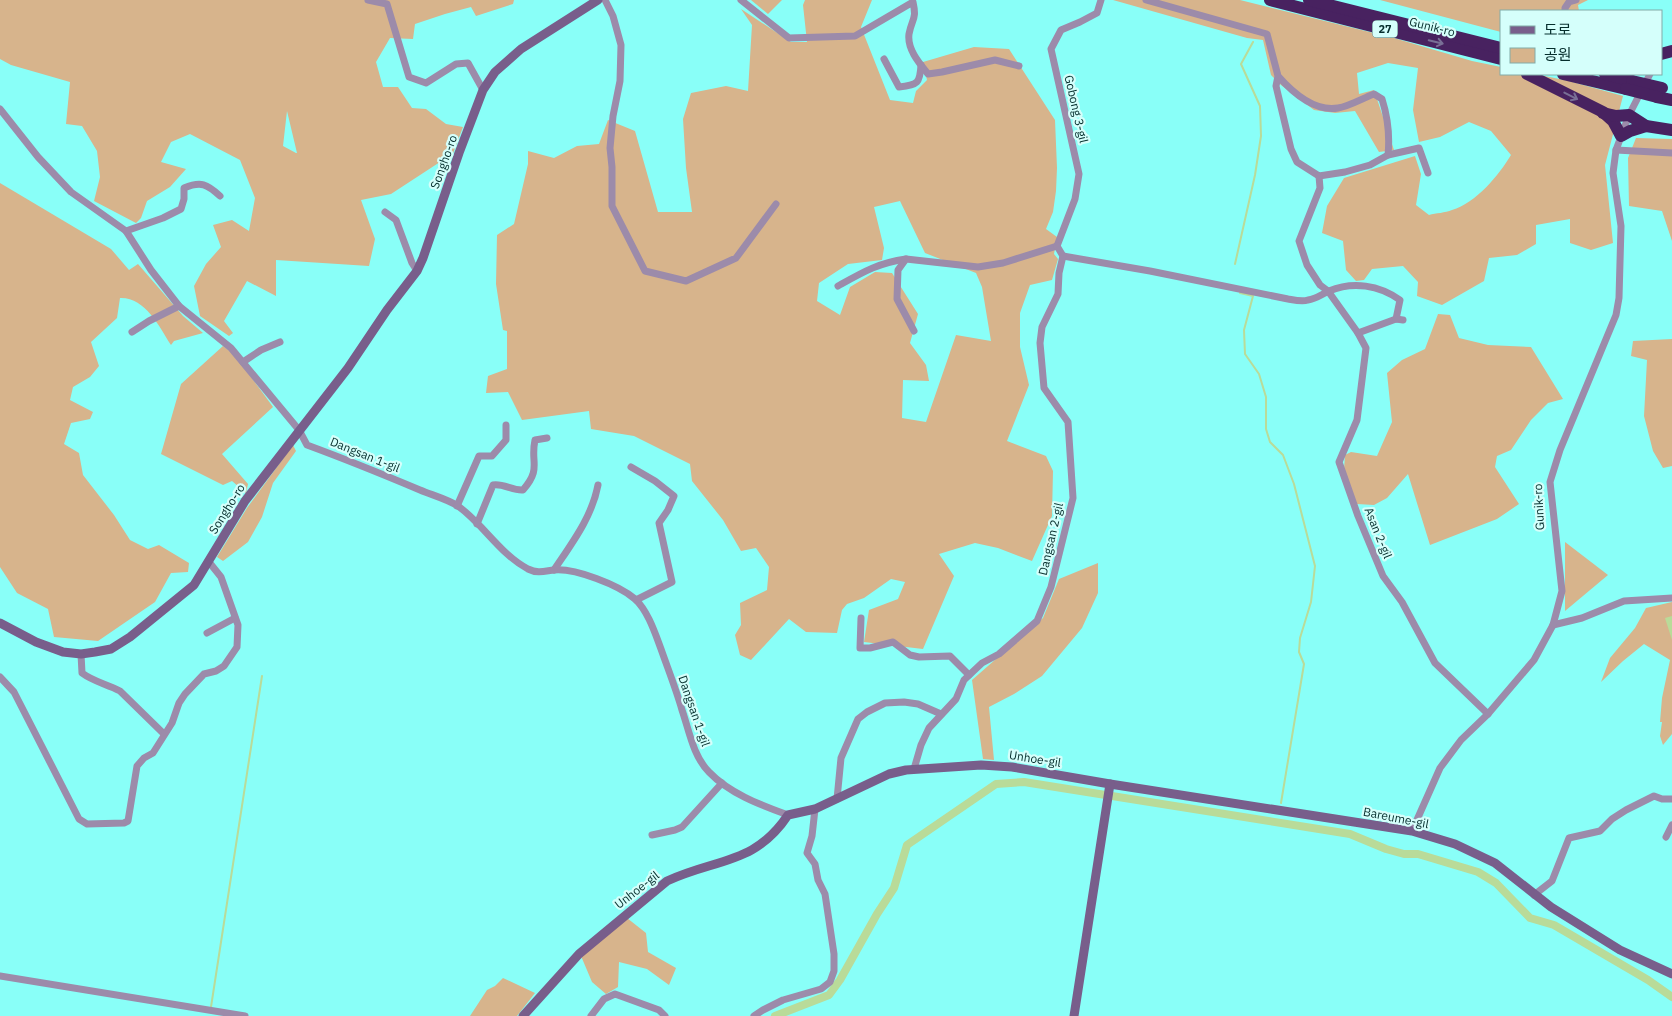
<svg xmlns="http://www.w3.org/2000/svg" width="1672" height="1016" font-family="'IBM Plex Sans','Noto Sans KR',sans-serif">
	<rect width="100%" height="100%" fill="#89fff8"/>
	<g fill="#d7b48c" fill-rule="evenodd">
		<path d="M0 0H514L513 4 476 16 471 7 445 14 415 24 413 39 390 38 376 62 383 87H398L412 108 426 109 446 124 463 127 449 164 440 162 391 194 361 200 375 239 369 266 276 260V296L247 281 224 321 233 333 229 336 200 316 194 286 206 264 221 247 213 225 232 220 249 231 255 198 240 160 190 134 171 142 161 162 186 169 170 187 147 201 141 218 136 223 94 201 100 177 97 151 82 126 66 124 70 82 11 65 0 59ZM287 111 297 153H296L283 146Z"/>
		<polygon points="751,0 782,0 768,14"/>
		<path d="M805 0H872L861 27 890 100 913 103 916 91 927 80 923 62 974 47 1009 49 1055 120 1057 168 1056 191 1053 212 1046 229 1057 237 1054 254 1058 259 1052 280 1030 285 1020 313V347L1029 385 1007 441 1046 456 1053 471 1052 516 1032 561 998 548 975 543 939 554 954 576 923 649 864 642 869 610 898 599 905 582 891 579 864 598 847 604 842 610 837 633 806 632 789 619 751 660 740 655 735 635 741 625 740 603 767 590 769 567 756 548 741 551 723 520 692 481 690 464 634 436 591 429 589 411 522 420 508 392 486 393 488 376 507 369V331L503 330 496 284 497 235 514 224 528 164V151L554 158 577 146 599 144 608 120 635 131 658 212H692L686 168 683 119 691 93 726 86 748 91 752 25 741 9 791 42H807L803 5ZM900 201 925 253 976 273 982 287 991 341 956 335 926 422 902 418 903 380 929 381 926 365 910 343 918 314 892 273 875 272 850 287 840 315 817 301 819 283 848 264 882 260 884 248 874 207Z"/>
		<path d="M1113 0H1240L1394 38 1472 61 1501 67V74H1535L1569 81 1623 96 1605 165 1613 243 1591 250 1570 243V219L1536 225V244L1517 255 1489 258 1484 281 1442 305 1417 296 1418 282 1403 266 1372 269 1364 280 1356 281 1346 270 1343 241 1322 233 1327 206 1344 178 1415 156 1421 174 1416 205 1429 215C1436 213 1445 213 1452 210 1476 203 1499 175 1511 155L1491 131 1469 122 1440 137 1419 142 1413 110 1418 68 1388 63 1357 73 1359 94 1374 90 1394 150 1379 152 1355 111 1335 113 1314 110 1281 85 1271 75 1263 40 1247 38Z"/>
		<polygon points="1380,0 1588,0 1578,5 1579,11 1501,11 1501,32"/>
		<polygon points="1636,138 1672,139 1672,241 1662,211 1629,206 1628,158"/>
		<path d="M0 183 111 249 129 270 138 264 183 316 203 333 174 341 171 345C159 326 145 297 120 298L117 318 91 342 99 366 90 377 73 387 70 400 93 412 90 419 71 423 64 444 79 453 83 475 114 515 130 540 148 549 159 545 189 563 188 572 171 573 155 602 98 641 54 637 48 609 17 593 0 567Z"/>
		<polygon points="1438,314 1450,315 1459,338 1488,345 1531,347 1563,399 1548,403 1531,420 1511,450 1497,456 1495,467 1519,504 1497,519 1430,545 1408,474 1387,498 1374,505 1357,504 1344,470 1345,455 1351,452 1377,456 1392,422 1387,373 1402,360 1425,349"/>
		<polygon points="1672,339 1672,466 1663,468 1653,451 1644,416 1647,360 1631,356 1633,341"/>
		<polygon points="223,346 235,355 273,407 222,454 248,484 246,493 232,481 223,485 161,454 181,384"/>
		<polygon points="293,445 296,451 273,483 262,517 248,542 223,561 217,557 247,508"/>
		<polygon points="1565,542 1608,575 1565,611"/>
		<polygon points="1098,563 1098,593 1082,628 1042,676 1014,694 989,707 994,760 983,759 972,680 1043,618 1059,579"/>
		<polygon points="1672,602 1672,734 1663,745 1660,736 1662,722 1660,722 1662,698 1670,660 1644,644 1623,661 1601,682 1610,658 1635,628 1646,608"/>
		<polygon points="627,918 646,933 648,952 676,968 669,985 647,969 619,962 618,987 606,994 592,982 581,956"/>
		<polygon points="503,978 535,993 517,1016 470,1016 487,990 495,986"/>
	</g>
	<polygon fill="#b9db99" points="1672,616 1672,640 1665,618"/>
	<g fill="none" stroke-linecap="round" stroke-linejoin="round">
		<g stroke="#b9db99" stroke-width="2">
			<polyline points="1235,264 1255,175 1261,136 1260,106 1241,64 1253,42"/>
			<polyline points="1240,293 1253,296 1244,330 1245,354 1259,374 1266,397 1266,429 1270,442 1283,455 1294,484 1315,566 1311,602 1300,638 1299,652 1304,664 1281,803"/>
			<polyline points="211,1007 262,676"/>
		</g>
		<polyline stroke="#b9db99" stroke-width="8" points="775,1016 829,995 840,980 877,914 894,888 907,845 996,784 1024,782 1350,834 1386,849 1404,854 1418,854 1478,872 1496,883 1530,918 1554,925 1648,980 1672,997"/>
		<g stroke="#9c8baa" stroke-width="7">
			<polyline points="368,0 387,4 409,77 426,83 456,64 468,63 483,90"/>
			<polyline points="605,0 613,16 621,45 620,81 613,116 610,148 612,167 612,206 645,271 686,281 736,258 776,204"/>
			<path d="M741 0 789 38 855 36 913 2C917 20 912 18 909 34 907 49 919 63 928 74L942 72 995 60 1019 66"/>
			<path d="M1146 0 1267 34 1278 76 1276 86 1291 149 1297 162 1319 176 1345 172 1370 165 1388 155C1390 135 1388 118 1382 99L1374 94C1363 98 1350 106 1338 108 1314 112 1293 93 1278 76"/>
			<polyline points="1565,11 1565,8 1569,2 1576,0"/>
			<path d="M884 59 899 87C918 85 920 83 921 65"/>
			<path d="M0 109 38 157 71 192 126 231 151 270 179 306 231 348 299 430 307 445C345 459 382 474 420 490 432 495 447 499 458 506 484 525 500 554 528 569 538 574 545 571 554 570 575 568 619 585 635 599 648 611 655 633 661 649 668 669 676 689 682 710 689 730 693 756 709 772 730 794 761 805 788 815"/>
			<polyline points="1616,150 1672,153"/>
			<polyline points="1388,155 1419,148 1428,173"/>
			<polyline points="1319,176 1320,188 1299,241 1307,265 1320,285 1328,291 1358,333 1396,319 1403,320"/>
			<polyline points="385,212 396,220 412,263 417,271"/>
			<path d="M126 231 163 218 181 209 184 199V188C201 181 207 184 220 196"/>
			<polyline points="1057,246 1075,199 1079,174 1051,49 1061,30 1080,22 1097,13 1101,0"/>
			<path d="M1063 256 1150 271 1288 299C1294 300 1302 302 1308 300 1316 299 1322 294 1329 291 1353 281 1379 285 1400 300L1396 319"/>
			<path d="M838 286C863 272 878 263 906 259"/>
			<polyline points="914,331 897,299 898,270 906,259 978,267 1003,263 1057,246"/>
			<polyline points="132,332 149,321 179,306"/>
			<polyline points="1358,333 1366,348 1357,420 1339,462 1358,516 1383,576 1402,602 1435,663 1488,714"/>
			<polyline points="243,362 261,350 280,342"/>
			<polyline points="631,467 655,481 674,496 668,510 659,523 672,582 636,600"/>
			<polyline points="457,506 479,456 492,456 506,440 506,425"/>
			<path d="M477 524 493 485C503 483 513 491 523 490 542 468 530 463 535 440L547 438"/>
			<path d="M554 570C572 543 592 517 598 485"/>
			<polyline points="861,618 860,648 870,648 893,642 910,655 919,657 950,656 969,675"/>
			<polyline points="1553,625 1582,618 1624,601 1672,598"/>
			<polyline points="207,633 235,618"/>
			<path d="M81 654 82 673C94 682 107 684 120 691L164 734"/>
			<polyline points="0,677 14,692 79,819 87,824 124,823 128,821 137,766 144,758 153,753 172,723 179,703 185,694 204,674 216,671 224,666 237,647 238,625 221,577 209,562"/>
			<polyline points="914,769 921,745 929,728 956,699 964,680 982,663 999,654 1037,621 1051,587 1073,498 1068,422 1044,388 1040,343 1042,327 1058,294 1059,273 1063,256 1057,246"/>
			<polyline points="837,799 841,758 858,719 867,712 885,703 904,702 918,704 941,714"/>
			<polyline points="1412,831 1440,768 1461,740 1488,714 1534,660 1553,625 1562,591 1550,482 1560,450 1616,315 1619,298 1621,226 1613,173 1616,150 1629,115 1650,74"/>
			<polyline points="652,835 675,830 682,827 722,783"/>
			<polyline points="1666,837 1672,825"/>
			<polyline points="1534,895 1552,881 1569,838 1600,831 1612,819 1626,810 1654,796 1662,799 1672,799"/>
			<polyline points="0,976 245,1016"/>
			<polyline points="591,1016 604,999 615,994 659,1010 665,1016"/>
			<polyline points="754,1016 763,1010 783,1000 821,989 830,982 834,971 834,954 825,894 818,880 815,864 807,853 812,836 815,809"/>
		</g>
		<g stroke="#785e8b" stroke-width="9">
			<polyline points="0,623 36,642 63,652 81,654 95,652 111,649 130,637 194,585 245,501 348,368 387,310 417,271 423,258 459,153 483,90 495,72 521,49 598,0"/>
			<path d="M523 1016 579 954 667 881C716 858 755 865 788 815L815 809 889 774 906 770 981 765 1012 767 1110 784 1412 831 1455 844 1495 863 1551 907 1620 950 1672 974"/>
			<polyline points="1074,1016 1110,784"/>
		</g>
		<g stroke="#482260" stroke-width="12">
			<polyline points="1270,0 1501,59"/>
			<polyline points="1309,0 1501,48"/>
			<polyline points="1661,54 1672,51"/>
			<polyline points="1527,74 1603,112 1613,121 1621,136 1630,131 1646,126"/>
			<polyline points="1563,74 1626,89"/>
			<polyline points="1605,74 1632,81"/>
			<polyline points="1657,97 1672,100"/>
			<polyline points="1603,113 1616,116 1629,115 1646,126 1672,130"/>
		</g>
		<g stroke="#482260" stroke-width="12">
			<polyline points="1632,81 1662,88"/>
			<polyline points="1626,89 1657,97"/>
		</g>
	</g>
	<defs><path id="oneway-shaft" d="M-6 0H5M1.5-3L5.5 0L1.5 3" fill="none" stroke-width="1.6" stroke-linecap="round" stroke-linejoin="round" transform="scale(1.25)"/></defs>
	<g stroke="#796f96">
		<use href="#oneway-shaft" transform="translate(1436 42) rotate(14)"/>
		<use href="#oneway-shaft" transform="translate(1571 96) rotate(27)"/>
	</g>
	<g text-anchor="middle" stroke-width="4.5" stroke-linejoin="round" paint-order="stroke">
		<rect fill="#d5fffb" stroke="#436d6a" stroke-width="1" x="1372.5" y="20.5" width="25" height="17" rx="4"/>
		<g font-size="11" font-weight="bold" fill="#052e2c">
			<text x="1385" y="33">27</text>
		</g>
		<g font-size="12" fill="#052e2c" stroke="#d5fffb">
			<text transform="translate(1432 27) rotate(14)" y="4">Gunik-ro</text>
			<text transform="translate(1076 109) rotate(77)" y="4">Gobong 3-gil</text>
			<text transform="translate(444 162) rotate(-70)" y="4">Songho-ro</text>
			<text transform="translate(365 455) rotate(22)" y="4">Dangsan 1-gil</text>
			<text transform="translate(1539 507) rotate(-93)" y="4">Gunik-ro</text>
			<text transform="translate(227 509) rotate(-58)" y="4">Songho-ro</text>
			<text transform="translate(1378 533) rotate(68)" y="4">Asan 2-gil</text>
			<text transform="translate(1051 539) rotate(-77)" y="4">Dangsan 2-gil</text>
			<text transform="translate(694 711) rotate(71)" y="4">Dangsan 1-gil</text>
			<text transform="translate(1035 759) rotate(9)" y="4">Unhoe-gil</text>
			<text transform="translate(1396 818) rotate(11)" y="4">Bareume-gil</text>
			<text transform="translate(637 890) rotate(-38)" y="4">Unhoe-gil</text>
		</g>
	</g>
	<rect x="1500" y="10" width="162" height="65" fill="#d5fffb" stroke="#82aba8"/>
	<rect x="1510" y="26" width="25" height="8" fill="#785e8b" stroke="#82aba8"/>
	<text x="1544" y="35" font-size="15" fill="#052e2c">도로</text>
	<rect x="1510" y="48" width="25" height="15" fill="#d7b48c" stroke="#82aba8"/>
	<text x="1544" y="60" font-size="15" fill="#052e2c">공원</text>
</svg>
